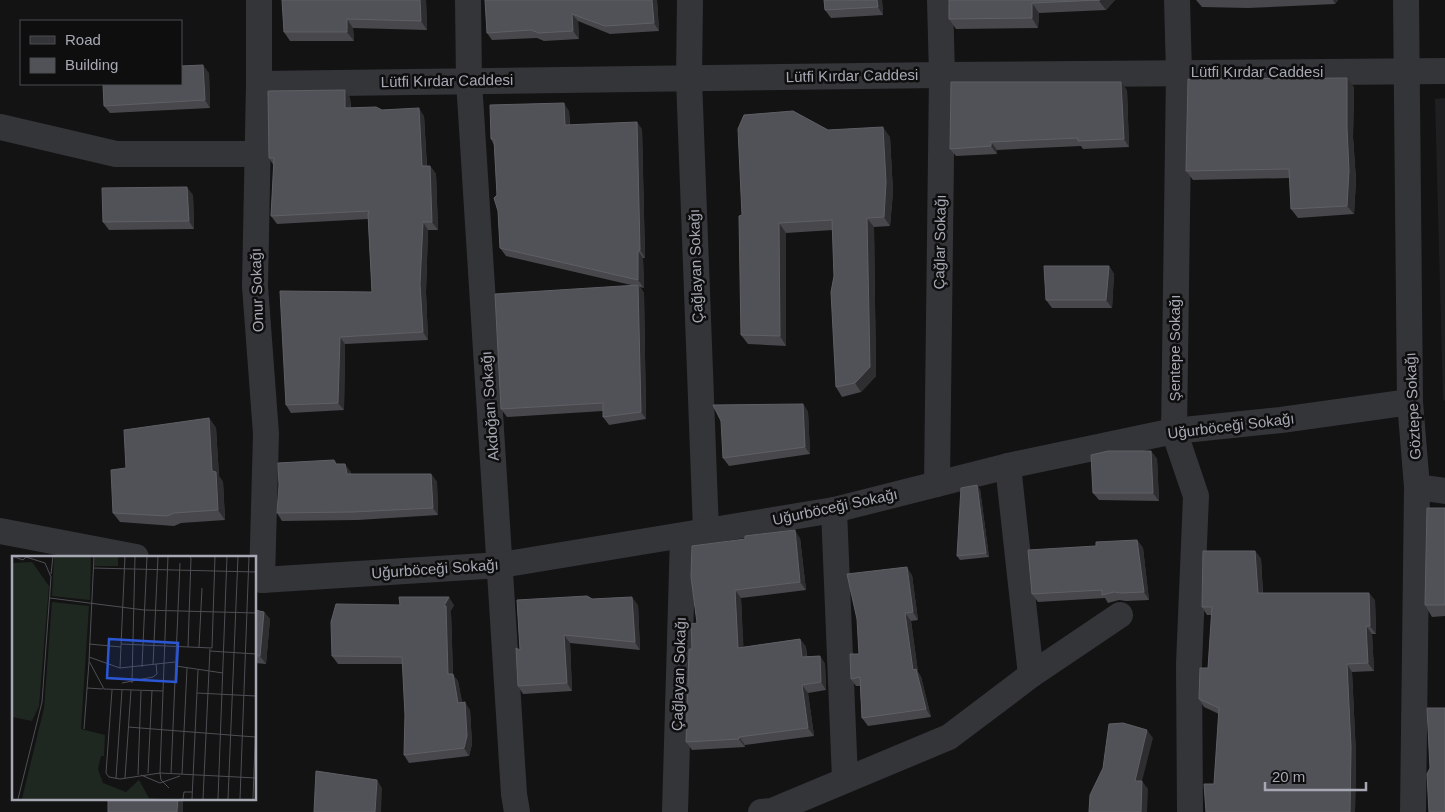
<svg xmlns="http://www.w3.org/2000/svg" width="1445" height="812" font-family="Arial,sans-serif">
	<rect width="100%" height="100%" fill="#131314"/>
	<polygon fill="#1f1f21" points="1445,98 1445,401 1443,399 1435,99"/>
	<g fill="none" stroke-linecap="round" stroke-linejoin="round">
		<g stroke="#343539" stroke-width="26">
			<polyline points="259,0 259,84 255,286 266,434 262,580"/>
			<polyline points="468,0 469,81 514,794 517,812"/>
			<polyline points="690,0 689,79 706,531"/>
			<polyline points="1177,0 1179,73 1174,431 1196,496 1189,664 1190,812"/>
			<polyline points="1406,0 1410,402 1417,487 1413,812"/>
			<polyline points="259,84 942,75 1445,71"/>
			<polyline points="0,127 116,154 257,154"/>
			<polyline points="937,484 942,75 940,0"/>
			<polyline points="1417,487 1445,491"/>
			<polyline points="834,510 845,779"/>
			<polyline points="0,531 136,557"/>
			<polyline points="255,579 262,580 501,565 834,510 1008,466 1174,431 1281,420 1410,402"/>
			<polyline points="1031,675 1120,615"/>
			<polyline points="675,812 683,536"/>
			<polyline points="761,812 772,811 949,737 1031,675 1008,466"/>
		</g>
	</g>
	<g fill="#47474c">
		<polygon points="426,0 427,30 353,28 354,41 290,41 284,32"/>
		<polygon points="485,0 657,0 659,31 610,34 578,21 579,39 544,41 537,38 492,40 487,33"/>
		<polygon points="824,0 882,0 883,15 831,18 825,10"/>
		<polygon points="949,0 1115,0 1106,10 1039,13 1038,28 956,29 949,19"/>
		<polygon points="1196,0 1338,0 1335,4 1248,8 1202,7"/>
		<polygon points="209,73 210,108 110,113 104,106"/>
		<polygon points="1354,87 1353,137 1356,180 1354,214 1298,218 1291,209 1290,178 1193,180 1186,171"/>
		<polygon points="345,90 350,98 351,108 382,110 424,116 427,166 430,166 436,174 438,230 428,230 426,292 428,340 345,344 344,410 291,413 286,405 372,292 368,219 277,224 271,216 274,166 269,158"/>
		<polygon points="1127,90 1129,147 1083,149 1081,146 997,150 997,154 956,156 950,149"/>
		<polygon points="569,111 570,125 642,129 645,258 643,258 644,288 640,287 644,293 646,419 609,425 603,417 603,411 507,417 501,409 631,285 506,256 500,248 494,145 491,139"/>
		<polygon points="890,137 893,192 890,226 874,227 876,376 861,392 842,397 836,387 833,230 786,233 786,346 748,344 741,335 742,215"/>
		<polygon points="193,195 194,229 109,230 103,222"/>
		<polygon points="1109,266 1114,274 1112,308 1052,308 1046,300"/>
		<polygon points="803,404 808,412 810,454 729,466 723,458"/>
		<polygon points="209,418 216,428 219,476 223,482 225,520 181,523 174,526 120,522 113,513 126,468"/>
		<polygon points="1151,451 1157,459 1159,501 1099,500 1093,493"/>
		<polygon points="337,464 351,472 351,474 431,474 437,482 438,515 358,520 282,521 277,513"/>
		<polygon points="980,489 989,557 960,560 957,556"/>
		<polygon points="1445,508 1445,616 1432,617 1425,605"/>
		<polygon points="800,538 806,590 741,598 743,647 800,639 806,647 807,656 820,656 825,664 826,690 808,693 814,736 745,745 745,747 692,750 686,742 692,649 697,623 745,539"/>
		<polygon points="1137,540 1143,548 1149,600 1126,601 1119,600 1108,603 1105,598 1038,602 1032,594 1096,546"/>
		<polygon points="1255,551 1261,559 1263,593 1375,600 1376,634 1372,634 1374,671 1352,672 1356,755 1355,812 1206,812 1214,784 1219,714 1204,707 1199,699 1208,668 1212,615 1207,615 1202,607"/>
		<polygon points="912,575 918,620 911,621 918,672 921,677 931,717 868,726 862,718 860,686 856,686 851,679 859,654"/>
		<polygon points="592,599 638,605 640,650 570,643 572,691 523,694 518,686 520,650"/>
		<polygon points="400,605 454,605 450,612 451,613 453,675 458,681 462,703 470,710 472,744 469,756 409,763 404,755 405,715 403,664 338,664 332,656"/>
		<polygon points="255,610 264,612 270,619 266,664 255,663"/>
	</g>
	<g fill="#2e2e31">
		<polygon points="420,0 426,0 427,30 421,21"/>
		<polygon points="652,0 657,0 659,31 654,23"/>
		<polygon points="877,0 882,0 883,15 878,7"/>
		<polygon points="1100,0 1115,0 1106,10 1099,1"/>
		<polygon points="1333,0 1338,0 1335,4"/>
		<polygon points="1032,3 1039,13 1038,28 1032,18"/>
		<polygon points="572,14 578,21 579,39 573,31"/>
		<polygon points="347,19 353,28 354,41 347,32"/>
		<polygon points="203,65 209,73 210,108 205,100"/>
		<polygon points="1347,78 1354,87 1353,137 1356,180 1354,214 1347,206"/>
		<polygon points="1121,82 1127,90 1129,147 1124,139"/>
		<polygon points="345,90 350,98 351,116 345,108"/>
		<polygon points="564,103 569,111 570,133 565,125"/>
		<polygon points="419,108 424,116 427,174 422,166"/>
		<polygon points="637,122 642,129 645,258 640,250"/>
		<polygon points="883,127 890,137 893,192 890,226 884,217"/>
		<polygon points="991,142 997,150 997,154 991,146"/>
		<polygon points="430,166 436,174 438,230 432,222"/>
		<polygon points="187,187 193,195 194,229 189,221"/>
		<polygon points="867,218 874,227 876,376 861,392 855,383"/>
		<polygon points="423,222 428,230 426,292 428,340 423,332 420,284"/>
		<polygon points="779,223 786,233 786,346 780,336"/>
		<polygon points="638,251 643,258 644,288 638,280"/>
		<polygon points="1109,266 1114,274 1112,308 1106,300"/>
		<polygon points="638,285 644,293 646,419 641,412"/>
		<polygon points="340,337 345,344 344,410 338,403"/>
		<polygon points="803,404 808,412 810,454 805,447"/>
		<polygon points="209,418 216,428 219,476 223,482 225,520 218,510 212,471"/>
		<polygon points="1151,451 1157,459 1159,501 1153,493"/>
		<polygon points="345,464 351,472 352,482 347,474"/>
		<polygon points="431,474 437,482 438,515 433,508"/>
		<polygon points="977,485 980,489 989,557 986,553"/>
		<polygon points="795,530 800,538 806,590 800,582"/>
		<polygon points="1137,540 1143,548 1149,600 1144,592"/>
		<polygon points="1255,551 1261,559 1263,600 1258,593"/>
		<polygon points="907,567 912,575 918,620 913,612"/>
		<polygon points="735,590 741,598 744,655 738,648"/>
		<polygon points="1369,593 1375,600 1376,634 1370,626"/>
		<polygon points="449,597 454,605 450,612 451,613 453,675 458,681 464,711 458,703 448,674 444,606"/>
		<polygon points="632,597 638,605 640,650 635,642"/>
		<polygon points="264,612 270,619 266,664 260,656"/>
		<polygon points="905,613 911,621 918,672 921,677 931,717 926,709 913,670"/>
		<polygon points="1366,626 1372,634 1374,671 1368,663"/>
		<polygon points="564,635 570,643 572,691 567,683"/>
		<polygon points="800,639 806,647 807,665 802,657"/>
		<polygon points="820,656 825,664 826,690 821,682"/>
		<polygon points="1347,664 1352,672 1356,755 1355,812 1350,812"/>
		<polygon points="802,685 808,693 814,736 808,728"/>
		<polygon points="465,702 470,710 472,744 469,756 464,748"/>
		<polygon points="1147,730 1153,738 1142,781 1148,789 1147,812 1141,812 1135,781"/>
		<polygon points="739,737 745,745 745,747 739,739"/>
		<polygon points="377,780 382,788 381,812 375,812"/>
		<polygon points="178,798 183,798 183,812 177,812"/>
	</g>
	<g fill="#515257" stroke="#5f6066">
		<polygon points="282,0 420,0 421,21 347,19 347,32 284,32"/>
		<polygon points="485,0 652,0 654,23 605,26 572,14 573,31 539,33 531,30 487,33"/>
		<polygon points="824,0 877,0 878,7 825,10"/>
		<polygon points="949,0 1100,0 1032,3 1032,18 949,19"/>
		<polygon points="203,65 205,100 104,106 103,84 181,84 181,66"/>
		<polygon points="1347,78 1347,128 1349,171 1347,206 1291,209 1289,169 1186,171 1188,79"/>
		<polygon points="951,82 1121,82 1124,139 1078,141 1078,138 991,142 991,146 950,149"/>
		<polygon points="345,90 345,108 376,107 382,110 419,108 422,166 430,166 432,222 423,222 420,284 423,332 340,337 338,403 286,405 280,291 372,292 368,214 369,211 271,216 274,158 269,158 268,91"/>
		<polygon points="564,103 565,125 637,122 640,250 638,251 638,280 500,248 498,211 494,198 497,195 494,139 491,139 490,105"/>
		<polygon points="793,111 828,130 883,127 886,182 884,217 867,218 870,367 855,383 836,387 831,292 834,276 832,220 779,223 780,336 741,335 739,216 742,215 738,129 744,115"/>
		<polygon points="187,187 189,221 103,222 102,188"/>
		<polygon points="1044,266 1109,266 1106,300 1046,300"/>
		<polygon points="638,285 641,412 603,417 603,403 501,409 495,294"/>
		<polygon points="803,404 805,447 723,458 721,421 713,405"/>
		<polygon points="209,418 212,471 216,472 218,510 174,513 167,516 113,513 111,470 126,468 124,430"/>
		<polygon points="1108,451 1151,451 1153,493 1093,493 1091,455"/>
		<polygon points="334,460 336,464 345,464 347,474 431,474 433,508 353,512 277,513 279,485 278,463"/>
		<polygon points="977,485 986,553 957,556 961,488"/>
		<polygon points="1427,508 1445,508 1445,605 1425,605"/>
		<polygon points="795,530 800,582 735,590 738,648 800,639 802,657 820,656 821,682 802,685 808,728 739,737 739,739 686,742 689,649 692,649 691,624 697,623 691,577 692,546 745,539 745,536"/>
		<polygon points="1137,540 1144,592 1121,593 1114,592 1102,595 1102,590 1032,594 1028,550 1096,546 1096,542"/>
		<polygon points="1203,551 1255,551 1258,593 1369,593 1370,626 1366,626 1368,663 1347,664 1351,747 1350,812 1206,812 1204,784 1214,784 1219,708 1199,699 1200,668 1208,668 1212,607 1202,607"/>
		<polygon points="907,567 913,612 905,613 913,670 916,669 926,709 862,718 860,677 851,679 850,654 859,654 857,619 847,574"/>
		<polygon points="587,596 592,599 632,597 635,642 564,635 567,683 518,686 516,648 520,650 517,600"/>
		<polygon points="399,597 449,597 444,606 446,606 448,674 453,674 458,703 465,702 467,736 464,748 404,755 405,715 402,657 332,656 331,622 336,604 400,605"/>
		<polygon points="255,610 264,612 260,656 255,656"/>
		<polygon points="1427,708 1445,708 1445,812 1429,812 1427,774 1430,768"/>
		<polygon points="1123,723 1147,730 1135,781 1142,781 1141,812 1089,812 1090,795 1103,768 1109,724"/>
		<polygon points="316,771 377,780 375,812 314,812"/>
		<polygon points="108,798 178,798 177,812 108,812"/>
	</g>
	<g text-anchor="middle" stroke-width="5" stroke-linejoin="round" paint-order="stroke">
		<g font-size="15" fill="#a6a9b4" stroke="#0e0e0f">
			<text x="1257" y="77">Lütfi Kırdar Caddesi</text>
			<text transform="translate(852 76) rotate(-1)" y="5">Lütfi Kırdar Caddesi</text>
			<text transform="translate(447 81) rotate(-1)" y="5">Lütfi Kırdar Caddesi</text>
			<text transform="translate(940 242) rotate(-89)" y="5">Çağlar Sokağı</text>
			<text transform="translate(696 266) rotate(-92)" y="5">Çağlayan Sokağı</text>
			<text transform="translate(257 290) rotate(-92)" y="5">Onur Sokağı</text>
			<text transform="translate(1175 348) rotate(-90)" y="5">Şentepe Sokağı</text>
			<text transform="translate(490 406) rotate(-94)" y="5">Akdoğan Sokağı</text>
			<text transform="translate(1413 406) rotate(-93)" y="5">Göztepe Sokağı</text>
			<text transform="translate(1231 426) rotate(-7)" y="5">Uğurböceği Sokağı</text>
			<text transform="translate(835 507) rotate(-12)" y="5">Uğurböceği Sokağı</text>
			<text transform="translate(435 569) rotate(-4)" y="5">Uğurböceği Sokağı</text>
			<text transform="translate(679 674) rotate(-88)" y="5">Çağlayan Sokağı</text>
		</g>
	</g>
	<g transform="translate(12 556)">
		<rect width="244" height="244" fill="#131314"/>
		<path d="M42 0H79L78 44 40 40ZM83 0H106V10H82ZM20 6 37 30 27 150 20 165 0 161V7ZM40 46 77 50 69 173 93 179 92 200H89L86 213 91 227 114 236 127 224 137 242 153 243H10L32 152Z" fill="#1f2721"/>
		<path fill="none" stroke="#4e4f54" stroke-width="1" d="M0 0 11 4 14 1M82 0 77 105 92 133 151 135M156 0 148 217 149 224 157 232M81 12 244 16M39 18 41 0M38 42 132 54 244 57M77 88 109 91M109 88 200 92 203 0M176 91 179 2 177 0M187 91 190 32M198 95 244 98M77 101 108 112 163 106M141 109 146 0M164 110 211 117M130 111 135 0M108 112 113 0M110 127 141 121 145 118 144 108M120 127 123 0M75 132 91 133M100 134 94 217 97 221 108 223 148 217 244 222M185 137 244 140M116 171 243 181M72 173 77 106M136 217 140 134M159 218 168 7M170 218 175 112M126 219 129 135M129 219 148 227 168 220M104 222 110 134M113 222 119 134M6 243 30 146 39 21 33 7 11 0M171 243 172 236H180M180 243 186 114M191 243 198 93M206 243 215 0M216 243 226 0M228 243 237 0M241 243 244 161"/>
		<path fill="#2b57d4" fill-opacity="0.15" stroke="#2b57d4" stroke-width="2.5" d="M97 83 166 87 164 126 95 122Z"/>
		<rect width="244" height="244" fill="none" stroke="#a6a9b4" stroke-width="2.5"/>
	</g>
	<rect x="20" y="20" width="162" height="65" fill="#0e0e0f" stroke="#4b4c51"/>
	<rect x="30" y="36" width="25" height="8" fill="#343539" stroke="#4b4c51"/>
	<text x="65" y="45" font-size="15" fill="#a6a9b4">Road</text>
	<rect x="30" y="58" width="25" height="15" fill="#515257" stroke="#4b4c51"/>
	<text x="65" y="70" font-size="15" fill="#a6a9b4">Building</text>
	<path d="M1265 782v8h101v-8" fill="none" stroke="#a6a9b4" stroke-width="2.5"/>
	<text x="1272" y="782" font-size="15" fill="#a6a9b4" stroke="#0e0e0f" stroke-width="4" paint-order="stroke">20 m</text>
</svg>
